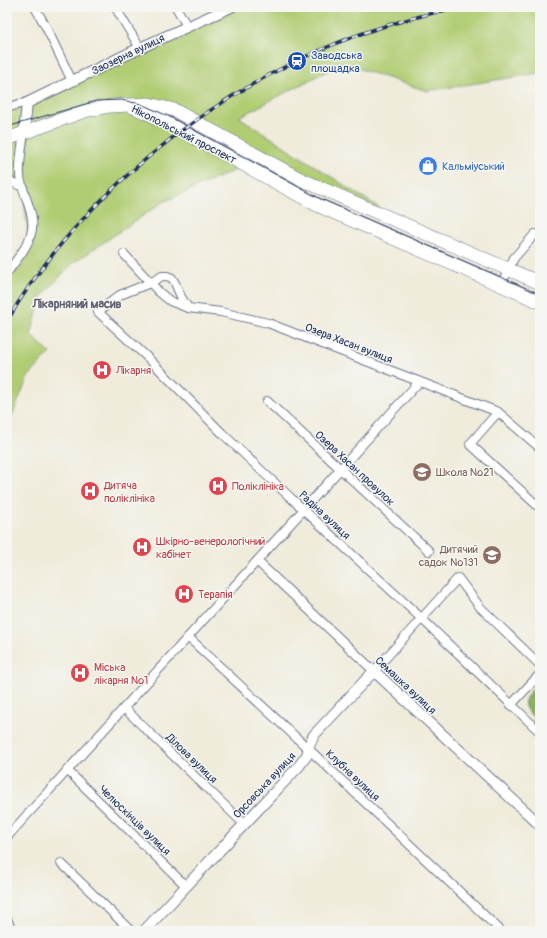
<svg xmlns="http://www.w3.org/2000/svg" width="547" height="938" font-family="Pangolin,sans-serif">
	<rect width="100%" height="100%" fill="#f6f6f2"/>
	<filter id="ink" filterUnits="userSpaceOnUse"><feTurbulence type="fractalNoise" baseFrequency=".025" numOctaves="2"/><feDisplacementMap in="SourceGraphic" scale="8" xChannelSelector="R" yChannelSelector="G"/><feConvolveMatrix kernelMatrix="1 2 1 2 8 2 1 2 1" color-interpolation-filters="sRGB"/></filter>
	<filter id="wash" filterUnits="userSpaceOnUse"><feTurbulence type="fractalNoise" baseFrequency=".012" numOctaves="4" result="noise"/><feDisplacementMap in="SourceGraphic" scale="16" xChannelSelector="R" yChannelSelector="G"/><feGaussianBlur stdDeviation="0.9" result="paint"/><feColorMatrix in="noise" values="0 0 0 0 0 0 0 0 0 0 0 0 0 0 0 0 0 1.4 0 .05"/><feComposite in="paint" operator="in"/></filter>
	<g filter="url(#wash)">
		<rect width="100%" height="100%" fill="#f0ecdb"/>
		<g fill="#b1cd73" stroke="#667e68">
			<polygon points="231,7 540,7 540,73 427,91 342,63 239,117 392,216 301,176 176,108 123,104 7,138 7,108"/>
			<path d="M130 110 242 167 163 202 72 264 41 297 31 335 50 353 28 377 7 428V276L24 251 28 233 23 192V162L26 136C60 124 94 112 130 110Z"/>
			<polygon points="20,139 17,187 7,181 7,144"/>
			<polygon points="7,199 11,201 9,243 7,247"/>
		</g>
		<path fill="#8cb065" stroke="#547062" d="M540 681V722C516 705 523 699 540 681Z"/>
	</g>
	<g filter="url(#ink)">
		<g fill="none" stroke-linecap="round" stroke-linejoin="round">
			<g stroke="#66718a" stroke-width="10">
				<g id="minor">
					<polyline points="35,7 47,29 72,81"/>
					<polyline points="115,7 140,48"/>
					<polyline points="176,7 187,26"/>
					<polyline points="7,108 19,104 27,103"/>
					<polyline points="7,180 23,187"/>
					<polyline points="124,254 159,292 170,301 188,308"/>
					<path d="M7 273C15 261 27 249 31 234 37 215 22 195 20 176 19 162 22 147 24 133"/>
					<polyline points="501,285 514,258 535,234 540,238"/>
					<polyline points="267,401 429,551"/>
					<polyline points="498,412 470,444 540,508"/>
					<polyline points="540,448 498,412 268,323 221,312 188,308 181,297 175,283 172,278 167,276 162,276 150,283 120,295 98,312 148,358 222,433 265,474 421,618 540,732"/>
					<polyline points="257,561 374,671 458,578 480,607 540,665"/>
					<polyline points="188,637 315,755 501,931"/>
					<polyline points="511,705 540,674"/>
					<polyline points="124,708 244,824"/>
					<polyline points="67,770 186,886"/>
					<polyline points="7,837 419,382"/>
					<polyline points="61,863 131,931"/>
					<polyline points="7,919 12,931"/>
				</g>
			</g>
			<g stroke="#66718a" stroke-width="12">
				<g id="tertiary">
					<polyline points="24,133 27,103 140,48 231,7"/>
					<polyline points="144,931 299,766 307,755 310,743 314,735 374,671 540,825"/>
				</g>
			</g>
			<g stroke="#66718a" stroke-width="14">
				<g id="primary">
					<polyline points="131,106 161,119 317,205 540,302"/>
					<polyline points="7,139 85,111 110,106 149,104 174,110 300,179 540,283"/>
				</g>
			</g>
			<use href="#minor" stroke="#fff" stroke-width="8"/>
			<use href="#tertiary" stroke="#fff" stroke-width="10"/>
			<use href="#primary" stroke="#fff" stroke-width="13"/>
			<polyline stroke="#1b2f5e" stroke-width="1" points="7,127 96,101 121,100 141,104 168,116 319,198 540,294"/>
			<g stroke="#1b2f5e" stroke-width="3.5">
				<path id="rail" d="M7 321C79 198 206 96 337 43 376 27 418 16 459 7"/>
			</g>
			<use href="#rail" stroke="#f6f6f2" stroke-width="2" stroke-dasharray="6" stroke-linecap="butt"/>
		</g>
	</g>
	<defs>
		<g id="station-disc" transform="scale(1)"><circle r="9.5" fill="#1a4fb4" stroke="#f6f6f2"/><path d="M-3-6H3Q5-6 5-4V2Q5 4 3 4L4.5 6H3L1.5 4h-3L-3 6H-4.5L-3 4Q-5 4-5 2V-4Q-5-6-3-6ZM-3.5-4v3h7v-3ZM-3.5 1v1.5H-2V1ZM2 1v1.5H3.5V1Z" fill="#fff"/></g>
		<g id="shop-disc" transform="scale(1)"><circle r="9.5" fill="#3f7fe0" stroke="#f6f6f2"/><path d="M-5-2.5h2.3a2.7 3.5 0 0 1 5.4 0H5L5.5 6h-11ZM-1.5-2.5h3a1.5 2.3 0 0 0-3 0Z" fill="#fff"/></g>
		<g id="hospital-disc" transform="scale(1)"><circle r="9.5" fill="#e0444e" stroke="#f6f6f2"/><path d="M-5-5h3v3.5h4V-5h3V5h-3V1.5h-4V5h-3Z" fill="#fff"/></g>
		<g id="school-disc" transform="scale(1)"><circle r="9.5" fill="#8d6e63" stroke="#f6f6f2"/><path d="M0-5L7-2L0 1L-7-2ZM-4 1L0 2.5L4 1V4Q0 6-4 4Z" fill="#fff"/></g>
	</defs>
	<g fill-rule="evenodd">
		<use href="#station-disc" x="297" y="61"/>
		<use href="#shop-disc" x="428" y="166"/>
		<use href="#hospital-disc" x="102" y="370"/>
		<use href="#school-disc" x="422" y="472"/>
		<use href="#hospital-disc" x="218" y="486"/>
		<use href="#hospital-disc" x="90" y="491"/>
		<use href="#hospital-disc" x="142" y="547"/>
		<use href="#school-disc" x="492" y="555"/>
		<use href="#hospital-disc" x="184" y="594"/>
		<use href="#hospital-disc" x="80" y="673"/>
	</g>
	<g text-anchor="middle" stroke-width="3" stroke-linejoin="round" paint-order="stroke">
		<g font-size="11" fill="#1b2f5e" stroke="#f6f6f2">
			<text transform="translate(128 54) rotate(-26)" y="4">Заозерна вулиця</text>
			<text transform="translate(184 134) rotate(27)" y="4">Нікопольський проспект</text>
			<text transform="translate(349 343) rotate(21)" y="4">Озера Хасан вулиця</text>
			<text transform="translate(355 468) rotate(43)" y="4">Озера Хасан провулок</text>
			<text transform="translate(325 515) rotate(43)" y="4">Радіна вулиця</text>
			<text transform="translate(406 685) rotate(43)" y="4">Семашка вулиця</text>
			<text transform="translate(192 758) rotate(44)" y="4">Ділова вулиця</text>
			<text transform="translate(353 775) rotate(43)" y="4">Клубна вулиця</text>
			<text transform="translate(264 785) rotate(-47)" y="4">Орсовська вулиця</text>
			<text transform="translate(135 820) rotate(44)" y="4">Челюскінців вулиця</text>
		</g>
		<g font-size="11" fill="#164399" stroke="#f6f6f2" text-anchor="start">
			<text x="311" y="59">Заводська<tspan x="311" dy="13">площадка</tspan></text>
		</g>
		<g font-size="11" fill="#366cbe" stroke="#f6f6f2" text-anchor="start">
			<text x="442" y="170">Кальміуський</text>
		</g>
		<g font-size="11" fill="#be3a42" stroke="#f6f6f2" text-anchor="start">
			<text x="116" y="374">Лікарня</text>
			<text x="104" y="489">Дитяча<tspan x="104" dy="13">поліклініка</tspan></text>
			<text x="232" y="490">Поліклініка</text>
			<text x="156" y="545">Шкірно-венерологічний<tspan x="156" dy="13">кабінет</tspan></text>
			<text x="198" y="598">Терапія</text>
			<text x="94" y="671">Міська<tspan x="94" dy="13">лікарня №1</tspan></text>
		</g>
		<g font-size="11" fill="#785e54" stroke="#f6f6f2" text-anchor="start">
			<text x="436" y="476">Школа №21</text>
			<text x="478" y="553" text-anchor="end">Дитячий<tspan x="478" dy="13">садок №131</tspan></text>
		</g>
		<g font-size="12" font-weight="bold" fill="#605f72" stroke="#f6f6f2">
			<text x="77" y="308">Лікарняний масив</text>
		</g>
	</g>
	<rect width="547" height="938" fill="none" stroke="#f6f6f2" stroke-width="24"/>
</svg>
